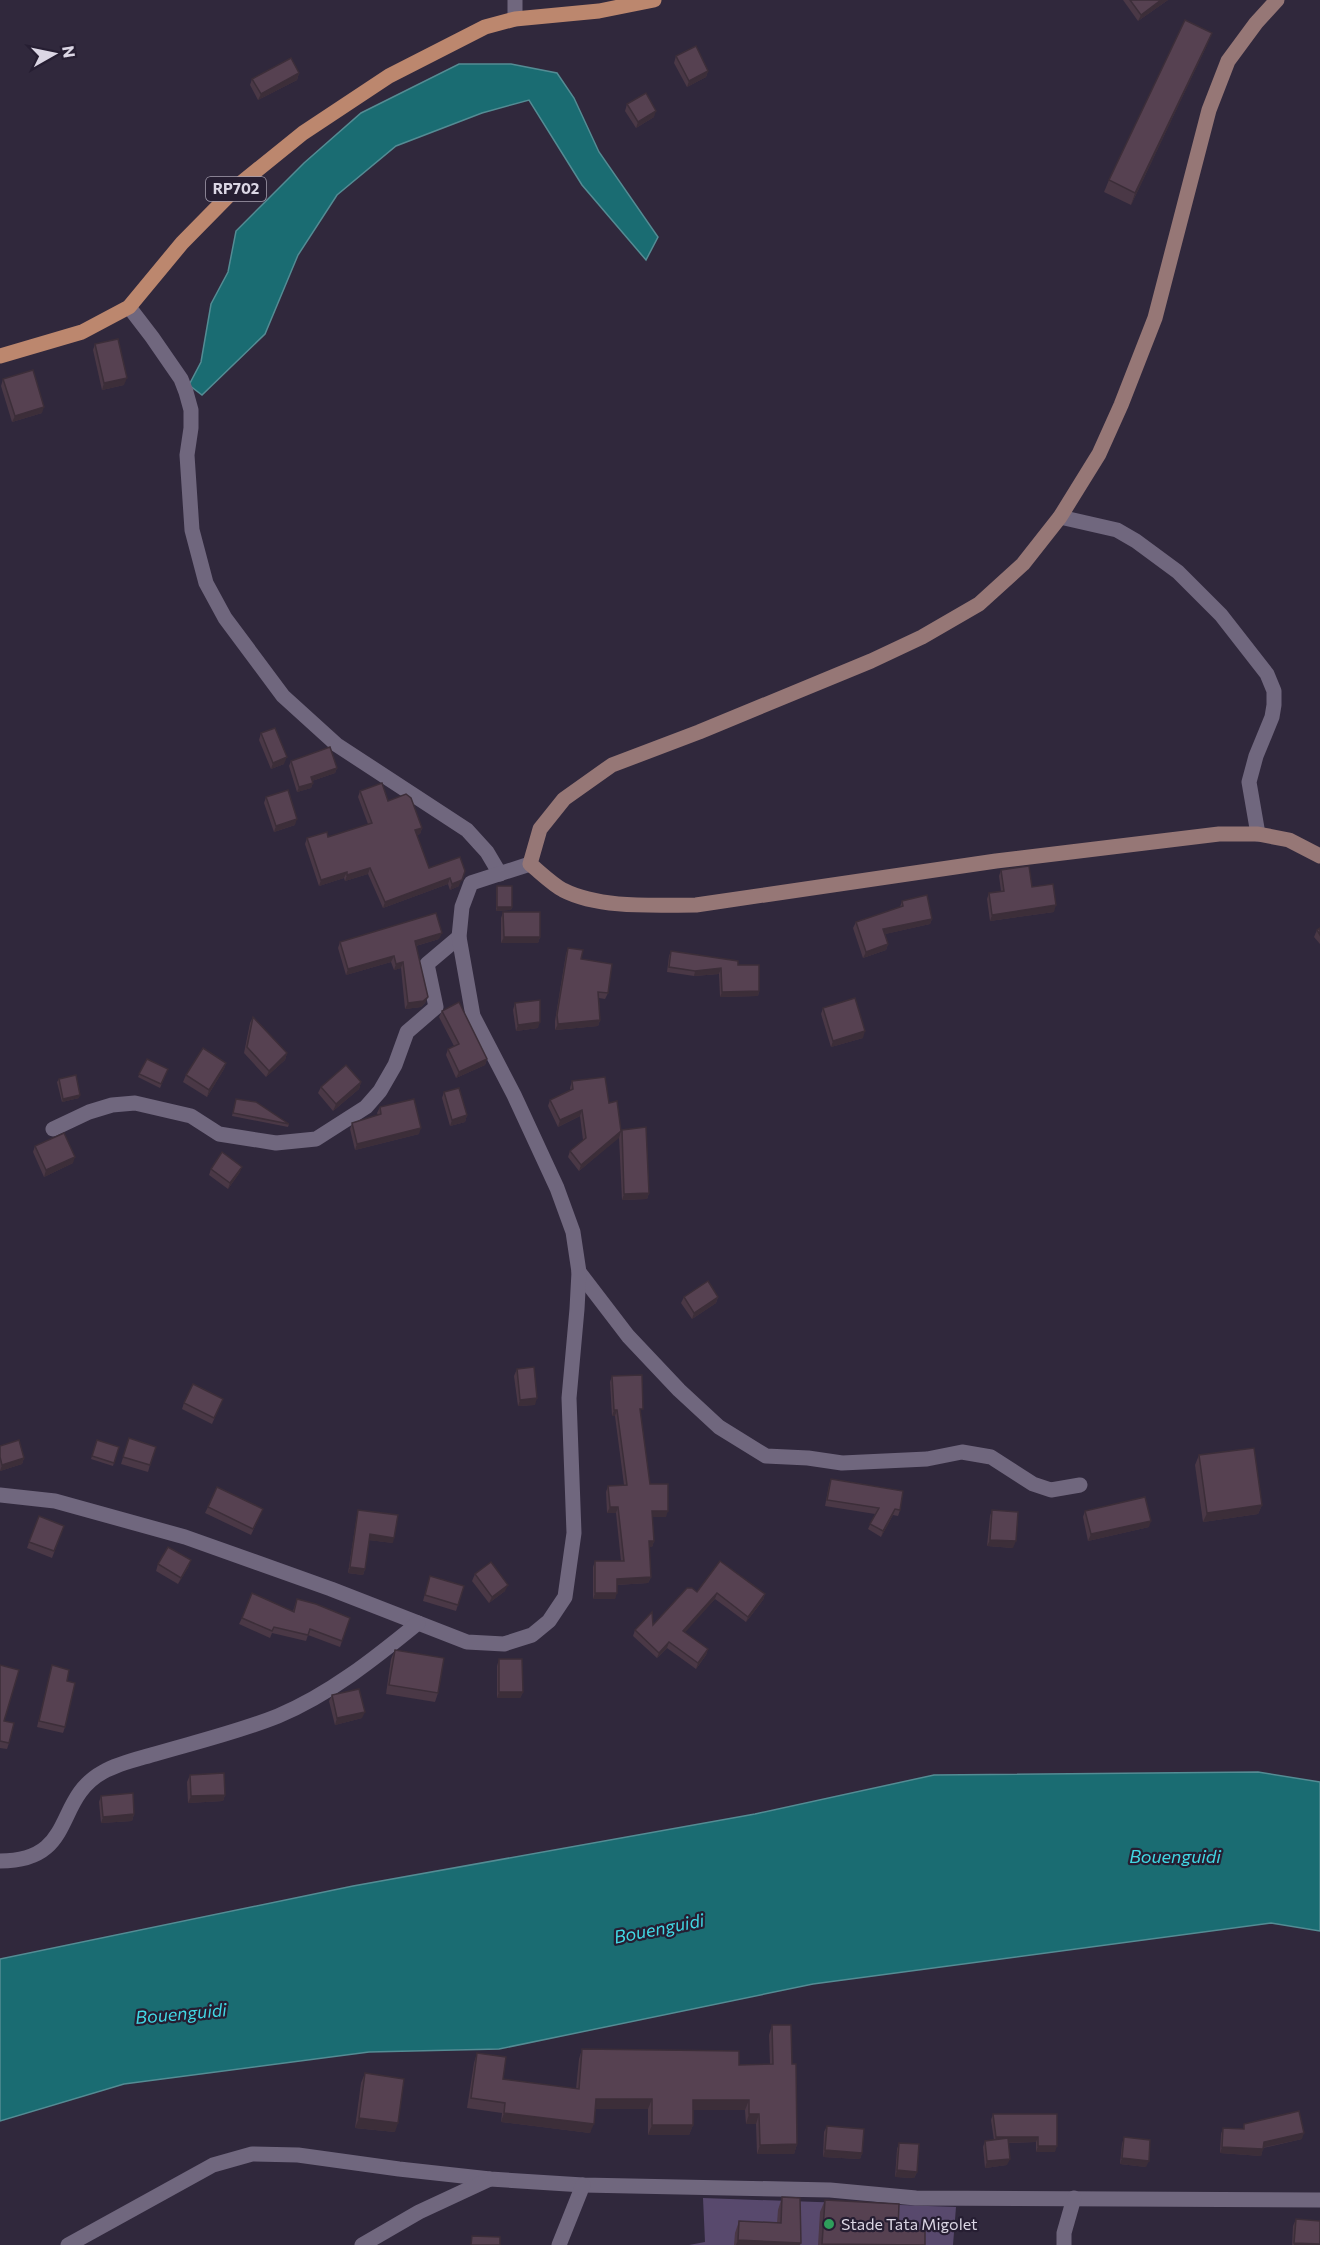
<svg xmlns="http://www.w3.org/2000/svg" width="1320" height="2245" font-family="Commissioner,sans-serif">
	<rect width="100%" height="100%" fill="#30283c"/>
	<polygon fill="#58496d" points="703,2198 956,2207 953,2245 689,2245 705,2242"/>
	<g fill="#1a6c72" stroke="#548c94" stroke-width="1.5">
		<polygon points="459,64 511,64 557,73 574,98 599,152 658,237 646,260 582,185 529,100 482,113 396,146 337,195 298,255 265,334 202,395 189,385 201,362 211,304 228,272 236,231 304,163 361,113"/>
		<polygon points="1258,1772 1320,1782 1320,1931 1271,1923 813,1984 499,2049 369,2052 124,2084 0,2121 0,1959 353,1886 755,1814 934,1775"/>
	</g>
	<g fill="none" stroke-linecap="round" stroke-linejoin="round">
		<g stroke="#70677e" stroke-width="15">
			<polyline points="515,0 515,19"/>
			<polyline points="129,307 152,337 181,379 186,392 191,410 191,428 187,455 192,530 206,583 225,618 283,696 337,745 467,830 487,852 500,874"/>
			<polyline points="1060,517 1117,530 1136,541 1178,572 1221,615 1267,674 1274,691 1274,705 1272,717 1256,756 1249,782 1258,834"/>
			<polyline points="53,1129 89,1112 112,1105 135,1103 191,1116 219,1134 276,1143 316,1139 366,1107 380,1091 395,1065 407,1032 436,1007 427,964 459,937"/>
			<polyline points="579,1272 628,1336 679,1390 719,1427 766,1456 808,1458 842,1463 927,1459 962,1452 991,1457 1033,1484 1051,1490 1080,1485"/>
			<polyline points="0,1495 55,1501 185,1537 331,1589 467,1642 504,1644 532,1635 549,1621 565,1597 574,1533 569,1398 577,1309 579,1272 573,1232 557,1188 514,1095 473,1016 459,937 462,907 471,883 530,864"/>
			<path d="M0 1861C77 1861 53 1799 103 1772 119 1763 138 1759 155 1754 196 1742 238 1732 278 1716 330 1694 374 1659 418 1623"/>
			<polyline points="68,2245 213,2165 252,2154 298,2155 399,2169 490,2179 583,2185 830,2190 916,2198 1320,2200"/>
			<polyline points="362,2245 419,2212 490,2179"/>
			<polyline points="559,2245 583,2185"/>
			<polyline points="1064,2245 1064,2233 1074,2198"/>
		</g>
		<path stroke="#967776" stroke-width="15" d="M1277 0 1256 23 1228 61 1209 110 1155 318 1121 405 1099 454 1060 517 1023 564 979 604 922 637 871 661 699 732 612 765 564 799 540 829 530 864C541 873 552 884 563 890 600 909 656 905 696 905L996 861 1219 834H1258L1289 840 1320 856"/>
		<polyline stroke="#bc876e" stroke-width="15" points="0,356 82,332 129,307 182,243 241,183 303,133 389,76 485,27 515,19 599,11 654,0"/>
	</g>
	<g fill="#4a3846">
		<polygon points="1123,0 1168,0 1138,21"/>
		<polygon points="1207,45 1131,205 1104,192 1109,180"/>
		<polygon points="676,56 708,71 706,77 687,87 674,63"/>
		<polygon points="299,73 297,80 258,100 250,85 252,79"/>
		<polygon points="627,104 654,117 636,128 625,111"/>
		<polygon points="95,344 124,385 102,390 93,350"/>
		<polygon points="3,379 42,413 12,422 1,386"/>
		<polygon points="261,733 284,764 271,769 259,740"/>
		<polygon points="291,761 337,768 335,773 312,781 313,783 311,788 297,792 289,766"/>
		<polygon points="360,791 388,801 422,828 420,834 417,835 429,868 460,857 459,886 450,890 448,884 383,908 368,874 345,881 344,878 319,886 305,844 307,838 328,837 368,824 358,797"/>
		<polygon points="266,797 295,825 274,832 264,803"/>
		<polygon points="1001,870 1032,887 1054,912 990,921 987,899 989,893 1001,891 999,876"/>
		<polygon points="497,886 512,907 511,910 496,911 496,889"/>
		<polygon points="902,901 932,919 930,924 885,934 888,944 886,950 863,958 853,928 856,922 900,907"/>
		<polygon points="503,912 540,937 538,943 501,943 501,918"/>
		<polygon points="1320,928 1320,944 1314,937 1317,930"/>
		<polygon points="439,939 416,946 428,997 425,1003 421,1007 405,1009 401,968 394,970 391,962 346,975 338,948 340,942"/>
		<polygon points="568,948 581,959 608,993 605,999 599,998 600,1020 598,1026 555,1030 555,1021 566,954"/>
		<polygon points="671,951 738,965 759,991 758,996 720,997 719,974 694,976 667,972 669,956"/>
		<polygon points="515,1003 538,1028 516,1031 513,1010"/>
		<polygon points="823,1008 863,1038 831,1047 821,1014"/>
		<polygon points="442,1011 487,1059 485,1065 456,1078 446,1055 448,1049 454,1046 439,1017"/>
		<polygon points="253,1017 287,1053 285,1060 266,1077 244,1053 250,1023"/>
		<polygon points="147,1059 168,1069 160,1088 138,1077"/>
		<polygon points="226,1063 224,1069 207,1097 183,1082 186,1075"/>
		<polygon points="59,1079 79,1098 62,1102 57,1082"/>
		<polygon points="572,1081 609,1103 649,1193 647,1199 622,1200 619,1137 579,1171 568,1157 570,1151 583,1140 580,1116 558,1127 548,1106 550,1100 570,1090 570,1088"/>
		<polygon points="361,1082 359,1089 333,1111 318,1093 321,1087"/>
		<polygon points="444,1092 467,1115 465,1122 450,1126 442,1098"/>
		<polygon points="236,1099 289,1124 288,1127 232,1116"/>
		<polygon points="380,1107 419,1134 355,1150 350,1129 352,1123 378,1115 377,1113"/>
		<polygon points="35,1146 73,1163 44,1177 33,1152"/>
		<polygon points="211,1169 240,1172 228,1189 209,1175"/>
		<polygon points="684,1297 718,1297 716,1303 692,1319 681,1303"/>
		<polygon points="517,1369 535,1405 518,1406 514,1376"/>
		<polygon points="612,1376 641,1415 640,1415 650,1484 666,1517 652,1517 654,1541 652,1547 649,1547 651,1577 648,1583 617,1585 615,1599 593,1599 593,1567 595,1561 621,1561 616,1513 607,1513 606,1492 608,1486 624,1485 615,1416 612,1416 610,1382"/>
		<polygon points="223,1399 212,1424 182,1409 184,1403"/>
		<polygon points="129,1438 150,1465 148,1472 121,1464"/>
		<polygon points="97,1440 119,1447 113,1466 91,1459"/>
		<polygon points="0,1446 24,1458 22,1464 0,1471"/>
		<polygon points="1199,1455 1262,1505 1258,1514 1203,1522 1195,1465"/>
		<polygon points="831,1479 900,1510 898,1516 893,1515 881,1537 868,1529 875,1514 825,1506 829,1485"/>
		<polygon points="208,1507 263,1509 251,1535 205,1513"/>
		<polygon points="358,1510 393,1543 369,1540 365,1569 363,1575 348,1573 357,1515"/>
		<polygon points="992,1510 1013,1548 987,1546 990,1516"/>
		<polygon points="1085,1511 1149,1527 1088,1541 1083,1517"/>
		<polygon points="39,1516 64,1526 52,1558 27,1548"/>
		<polygon points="158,1564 189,1566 178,1584 156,1571"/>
		<polygon points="475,1574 505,1591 489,1603 472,1581"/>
		<polygon points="430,1576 464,1586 456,1611 423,1601"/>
		<polygon points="697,1592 765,1594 763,1600 746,1622 715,1599 684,1632 708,1649 706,1655 696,1669 667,1648 657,1658 633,1636 635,1630 653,1625"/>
		<polygon points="297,1599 350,1618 340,1647 308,1635 306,1641 272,1633 270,1638 239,1624 242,1618 293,1611"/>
		<polygon points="395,1650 438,1693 435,1702 386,1694 391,1659"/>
		<polygon points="499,1659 523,1692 520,1698 497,1698 497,1666"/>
		<polygon points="0,1665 4,1721 9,1743 7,1749 0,1748"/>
		<polygon points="52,1665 67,1681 65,1727 63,1733 37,1727"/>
		<polygon points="332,1695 362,1718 335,1725 329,1701"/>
		<polygon points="190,1775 225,1795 223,1801 188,1803 187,1782"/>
		<polygon points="101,1796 134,1814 132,1821 101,1823 99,1802"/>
		<polygon points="772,2025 792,2064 797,2144 794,2154 757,2154 756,2124 746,2124 745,2110 693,2110 693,2125 689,2135 648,2135 648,2109 595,2109 590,2133 501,2122 502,2113 467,2108 474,2063 477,2053 503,2079 576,2089 579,2059 582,2049 739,2065 770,2064 769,2035"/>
		<polygon points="365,2073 395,2132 355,2128 361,2083"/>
		<polygon points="993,2114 1057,2114 1055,2152 1036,2152 1036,2142 1008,2143 1007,2165 985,2168 983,2147 985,2141 994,2140 991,2120"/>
		<polygon points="1244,2124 1302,2139 1263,2148 1261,2156 1220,2153 1221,2134 1223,2128 1243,2129"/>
		<polygon points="827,2126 862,2153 860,2159 823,2157 824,2132"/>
		<polygon points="1124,2137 1146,2167 1120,2164 1122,2144"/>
		<polygon points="899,2143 917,2172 914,2178 895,2177 897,2149"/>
		<polygon points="782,2197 800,2245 734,2245 735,2233 739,2221 777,2223 778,2210"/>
		<polygon points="825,2200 925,2245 818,2245 820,2212"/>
		<polygon points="1296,2219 1320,2245 1292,2245 1293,2226"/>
	</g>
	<g fill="#3c2e39">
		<polygon points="1161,0 1168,0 1138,21 1141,15"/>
		<polygon points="1212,33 1207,45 1131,205 1135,193"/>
		<polygon points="708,71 706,77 687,87 689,81"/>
		<polygon points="299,73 297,80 258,100 261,94"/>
		<polygon points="656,111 654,117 636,128 638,122"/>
		<polygon points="127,378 124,385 102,390 104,383"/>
		<polygon points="44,407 42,413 12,422 15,416"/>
		<polygon points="287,757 284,764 271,769 273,763"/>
		<polygon points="337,768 335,773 309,782 311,777"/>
		<polygon points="313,783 311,788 297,792 299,787"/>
		<polygon points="297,819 295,825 274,832 276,826"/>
		<polygon points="422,828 420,834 413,836 415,830"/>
		<polygon points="370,868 368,874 345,881 347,875"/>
		<polygon points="465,871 459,886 450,890 452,884"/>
		<polygon points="347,872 344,878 319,886 321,880"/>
		<polygon points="450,878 448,884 383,908 385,902"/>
		<polygon points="1056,905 1054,912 990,921 992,915"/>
		<polygon points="497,907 512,907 511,910 496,911"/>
		<polygon points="932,919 930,924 881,935 883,929"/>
		<polygon points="442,933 439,939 412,947 415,941"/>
		<polygon points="504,937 540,937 538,943 501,943"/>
		<polygon points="888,944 886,950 863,958 866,952"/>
		<polygon points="394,956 391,962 346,975 348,969"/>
		<polygon points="403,962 401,968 394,970 396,964"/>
		<polygon points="721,968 719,974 694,976 695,971"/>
		<polygon points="759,991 758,996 720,997 722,992"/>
		<polygon points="428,997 425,1003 421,1007 405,1009 408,1003"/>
		<polygon points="600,1020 598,1026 555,1030 558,1024"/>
		<polygon points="540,1022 538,1028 516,1031 518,1025"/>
		<polygon points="865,1031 863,1038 831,1047 833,1041"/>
		<polygon points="287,1053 285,1060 266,1077 269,1071"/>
		<polygon points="487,1059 485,1065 456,1078 459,1072"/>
		<polygon points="226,1063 224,1069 207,1097 209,1090"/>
		<polygon points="361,1082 359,1089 333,1111 336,1104"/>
		<polygon points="80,1095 79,1098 62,1102 63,1099"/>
		<polygon points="582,1110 580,1116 558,1127 560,1120"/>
		<polygon points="467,1115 465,1122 450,1126 452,1120"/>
		<polygon points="421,1128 419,1134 355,1150 357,1144"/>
		<polygon points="621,1131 619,1138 579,1171 581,1165"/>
		<polygon points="75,1157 73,1163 44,1177 46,1170"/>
		<polygon points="242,1167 240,1172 228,1189 230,1183"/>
		<polygon points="649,1193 647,1199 622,1200 624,1194"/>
		<polygon points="718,1297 716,1303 692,1319 694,1313"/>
		<polygon points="537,1398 535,1405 518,1406 520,1400"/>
		<polygon points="614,1410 617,1410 615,1416 612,1416"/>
		<polygon points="24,1458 22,1464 0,1471 2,1465"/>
		<polygon points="1262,1505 1258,1514 1203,1522 1207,1513"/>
		<polygon points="610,1507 618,1507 616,1513 607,1513"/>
		<polygon points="895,1509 893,1515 881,1537 883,1531"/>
		<polygon points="652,1511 668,1511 666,1517 650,1517"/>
		<polygon points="1151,1521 1149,1527 1088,1541 1091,1534"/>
		<polygon points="370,1534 394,1538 393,1543 368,1540"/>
		<polygon points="990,1540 1016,1541 1013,1548 987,1546"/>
		<polygon points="649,1541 654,1541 652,1547 646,1547"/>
		<polygon points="191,1560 189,1566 178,1584 181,1578"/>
		<polygon points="350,1567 365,1569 363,1575 348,1573"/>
		<polygon points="651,1577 648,1583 615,1585 617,1579"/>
		<polygon points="508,1585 505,1591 489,1603 492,1597"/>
		<polygon points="595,1593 617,1593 615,1599 593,1599"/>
		<polygon points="717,1593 715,1599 681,1637 683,1631"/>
		<polygon points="765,1594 763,1600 746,1622 748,1617"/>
		<polygon points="669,1642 667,1648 657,1658 659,1653"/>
		<polygon points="708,1649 706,1655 696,1669 698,1663"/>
		<polygon points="499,1692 523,1692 520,1698 497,1698"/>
		<polygon points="365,1712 362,1718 335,1725 337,1718"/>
		<polygon points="225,1795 223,1801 188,1803 191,1796"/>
		<polygon points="134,1814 132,1821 101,1823 103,1817"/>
		<polygon points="596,2099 652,2099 648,2109 592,2109"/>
		<polygon points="693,2100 749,2100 745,2110 689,2110"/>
		<polygon points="504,2113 594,2124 590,2133 501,2122"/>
		<polygon points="749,2114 759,2114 756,2124 746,2124"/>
		<polygon points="359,2118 398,2123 395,2132 355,2128"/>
		<polygon points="652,2125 693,2125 689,2135 648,2135"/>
		<polygon points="1304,2133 1302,2139 1261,2148 1264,2142"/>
		<polygon points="996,2137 1038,2137 1036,2142 994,2143"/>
		<polygon points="797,2144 794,2154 757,2154 760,2145"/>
		<polygon points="1038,2146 1057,2146 1055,2152 1036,2152"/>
		<polygon points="1222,2147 1263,2149 1261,2156 1220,2153"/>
		<polygon points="825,2150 862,2153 860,2159 823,2157"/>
		<polygon points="1122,2158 1149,2161 1146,2167 1120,2164"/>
		<polygon points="1010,2159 1007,2165 985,2168 987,2161"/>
		<polygon points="897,2170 917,2172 914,2178 895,2177"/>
		<polygon points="738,2240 801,2243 800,2245 736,2245"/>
		<polygon points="1294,2243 1320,2244 1320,2245 1294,2245"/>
	</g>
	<g fill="#564151" stroke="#3c2e39" stroke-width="1.5">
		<polygon points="1130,0 1161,0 1141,15"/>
		<polygon points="1185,20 1212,33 1135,193 1109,180"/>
		<polygon points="696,46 708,71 689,81 676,56"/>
		<polygon points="291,58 299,73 261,94 252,79"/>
		<polygon points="646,93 656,111 638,122 627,104"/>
		<polygon points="118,339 127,378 104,383 95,344"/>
		<polygon points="33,370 44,407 15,416 3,379"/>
		<polygon points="275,728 287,757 273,763 261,733"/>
		<polygon points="330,747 337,768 311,777 313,783 299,787 291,761"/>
		<polygon points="382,783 388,801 406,794 411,798 422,828 415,830 429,868 460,857 465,871 462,880 452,884 450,878 385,902 370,868 347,875 347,872 321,880 307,838 327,832 328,837 372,823 360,791"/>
		<polygon points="288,790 297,819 276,826 266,797"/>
		<polygon points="1029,866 1032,887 1053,884 1056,905 992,915 989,893 1004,891 1001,870"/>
		<rect x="497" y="886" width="15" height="21"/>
		<polygon points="927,895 932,919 883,929 888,944 866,952 856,922 903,906 902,901"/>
		<polygon points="503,912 540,912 540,937 504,937"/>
		<polygon points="436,913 442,933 415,941 428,997 423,1001 408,1003 403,962 396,964 394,956 348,969 340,942"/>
		<polygon points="1320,928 1320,935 1317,930"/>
		<polygon points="568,948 583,950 581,959 612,964 608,993 598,992 600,1020 558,1024 557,1015"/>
		<polygon points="671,951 738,961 738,965 759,965 759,991 722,992 721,968 695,971 669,967"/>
		<polygon points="855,998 865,1031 833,1041 823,1008"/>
		<polygon points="540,1000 540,1022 518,1025 515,1003"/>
		<polygon points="459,1002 487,1059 459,1072 448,1049 459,1044 442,1011"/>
		<polygon points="253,1017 287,1053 269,1071 247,1047"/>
		<polygon points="203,1048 226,1063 209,1090 186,1075"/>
		<polygon points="147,1059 168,1069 161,1084 139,1074"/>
		<polygon points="346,1065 361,1082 336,1104 321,1087"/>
		<polygon points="76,1075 80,1095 63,1099 59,1079"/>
		<polygon points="605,1077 609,1103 617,1101 621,1131 581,1165 570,1151 586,1138 582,1110 560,1120 550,1100 573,1089 572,1081"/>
		<polygon points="459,1088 467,1115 452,1120 444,1092"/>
		<polygon points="236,1099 256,1102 289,1124 233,1113"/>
		<polygon points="414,1099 421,1128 357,1144 352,1123 381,1114 380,1107"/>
		<polygon points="646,1127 649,1193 624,1194 622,1130"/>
		<polygon points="64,1133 75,1157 46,1170 35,1146"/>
		<polygon points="222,1152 242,1167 230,1183 211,1169"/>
		<polygon points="708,1281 718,1297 694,1313 684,1297"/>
		<polygon points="534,1367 537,1398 520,1400 517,1369"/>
		<polygon points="642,1375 643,1409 640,1409 650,1484 668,1484 668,1511 652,1511 654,1541 649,1541 651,1577 617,1579 617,1593 595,1593 595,1561 624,1561 618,1507 610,1507 608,1486 627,1485 617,1410 614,1410 612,1376"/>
		<polygon points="193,1384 223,1399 214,1418 184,1403"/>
		<polygon points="129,1438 156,1447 150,1465 123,1457"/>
		<polygon points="19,1440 24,1458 2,1465 0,1457 0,1446"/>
		<polygon points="97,1440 119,1447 114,1463 92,1456"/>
		<polygon points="1254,1448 1262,1505 1207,1513 1199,1455"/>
		<polygon points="831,1479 903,1491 900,1510 895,1509 883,1531 870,1524 879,1508 827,1500"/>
		<polygon points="217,1487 263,1509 253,1529 208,1507"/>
		<polygon points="1145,1497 1151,1521 1091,1534 1085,1511"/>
		<polygon points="358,1510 398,1515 394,1538 370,1534 365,1569 350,1567"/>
		<polygon points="992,1510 1018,1512 1016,1541 990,1540"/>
		<polygon points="39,1516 64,1526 54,1551 29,1542"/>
		<polygon points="168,1547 191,1560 181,1578 158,1564"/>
		<polygon points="720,1561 765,1594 748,1617 717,1593 683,1631 708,1649 698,1663 669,1642 659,1653 635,1630 652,1612 653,1625 687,1588 692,1588 697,1592"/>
		<polygon points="491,1562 508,1585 492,1597 475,1574"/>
		<polygon points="430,1576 464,1586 458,1605 425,1595"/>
		<polygon points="252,1593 294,1612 297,1599 316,1604 350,1618 342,1641 310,1629 308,1635 274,1627 272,1631 242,1618"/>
		<polygon points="395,1650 444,1658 438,1693 389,1685"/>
		<polygon points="499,1659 522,1659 523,1692 499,1692"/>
		<polygon points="0,1665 19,1670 4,1721 14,1723 9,1743 0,1741"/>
		<polygon points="52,1665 69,1670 67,1681 75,1683 65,1727 39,1721"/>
		<polygon points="359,1689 365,1712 337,1718 332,1695"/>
		<polygon points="224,1773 225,1795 191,1796 190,1775"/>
		<polygon points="133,1793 134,1814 103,1817 101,1796"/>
		<polygon points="772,2025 791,2025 792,2064 796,2064 797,2144 760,2145 759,2114 749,2114 749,2100 693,2100 693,2125 652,2125 652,2099 596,2099 594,2124 504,2113 505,2103 471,2098 477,2053 506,2057 503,2079 579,2089 582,2049 739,2051 739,2065 773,2064"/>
		<polygon points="365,2073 404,2079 398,2123 359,2118"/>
		<polygon points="1299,2111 1304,2133 1264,2142 1263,2149 1222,2147 1223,2128 1244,2129 1244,2124"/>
		<polygon points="993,2114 1057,2114 1057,2146 1038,2146 1038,2137 996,2137"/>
		<polygon points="827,2126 864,2129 862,2153 825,2150"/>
		<polygon points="1124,2137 1150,2140 1149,2161 1122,2158"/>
		<polygon points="1008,2138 1010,2159 987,2161 985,2141"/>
		<polygon points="899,2143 919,2144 917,2172 897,2170"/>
		<polygon points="782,2197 800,2198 801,2243 738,2240 739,2221 781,2223"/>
		<polygon points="825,2200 899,2204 898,2229 925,2231 925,2245 822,2244"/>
		<polygon points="1296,2219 1320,2221 1320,2244 1294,2243"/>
		<polygon points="472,2236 500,2237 500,2245 471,2245"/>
	</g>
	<circle fill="#2e9e5b" stroke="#261e32" stroke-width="2" cx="829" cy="2224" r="6"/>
	<g text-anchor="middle" stroke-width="4.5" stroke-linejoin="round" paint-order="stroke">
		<rect fill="#261e32" stroke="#a59faf" stroke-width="1.5" x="206" y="177" width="60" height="24" rx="4.5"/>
		<g font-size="15" font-weight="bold" fill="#dbd6e4">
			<text x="236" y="194">RP702</text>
		</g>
		<g font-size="16" fill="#dbd6e4" stroke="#261e32" text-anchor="start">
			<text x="841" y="2230">Stade Tata Migolet</text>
		</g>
		<g font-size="18" font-style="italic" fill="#41d8e4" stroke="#261e32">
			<text x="1175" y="1863">Bouenguidi</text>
			<text transform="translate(659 1929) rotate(-11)" y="6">Bouenguidi</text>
			<text transform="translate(181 2014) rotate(-5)" y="6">Bouenguidi</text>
		</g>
	</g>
	<g transform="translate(54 54) rotate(81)" stroke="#261e32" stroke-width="4.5" paint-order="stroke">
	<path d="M0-4.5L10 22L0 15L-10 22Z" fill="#dbd6e4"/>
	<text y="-9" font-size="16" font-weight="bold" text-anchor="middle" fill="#dbd6e4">N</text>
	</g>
</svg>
